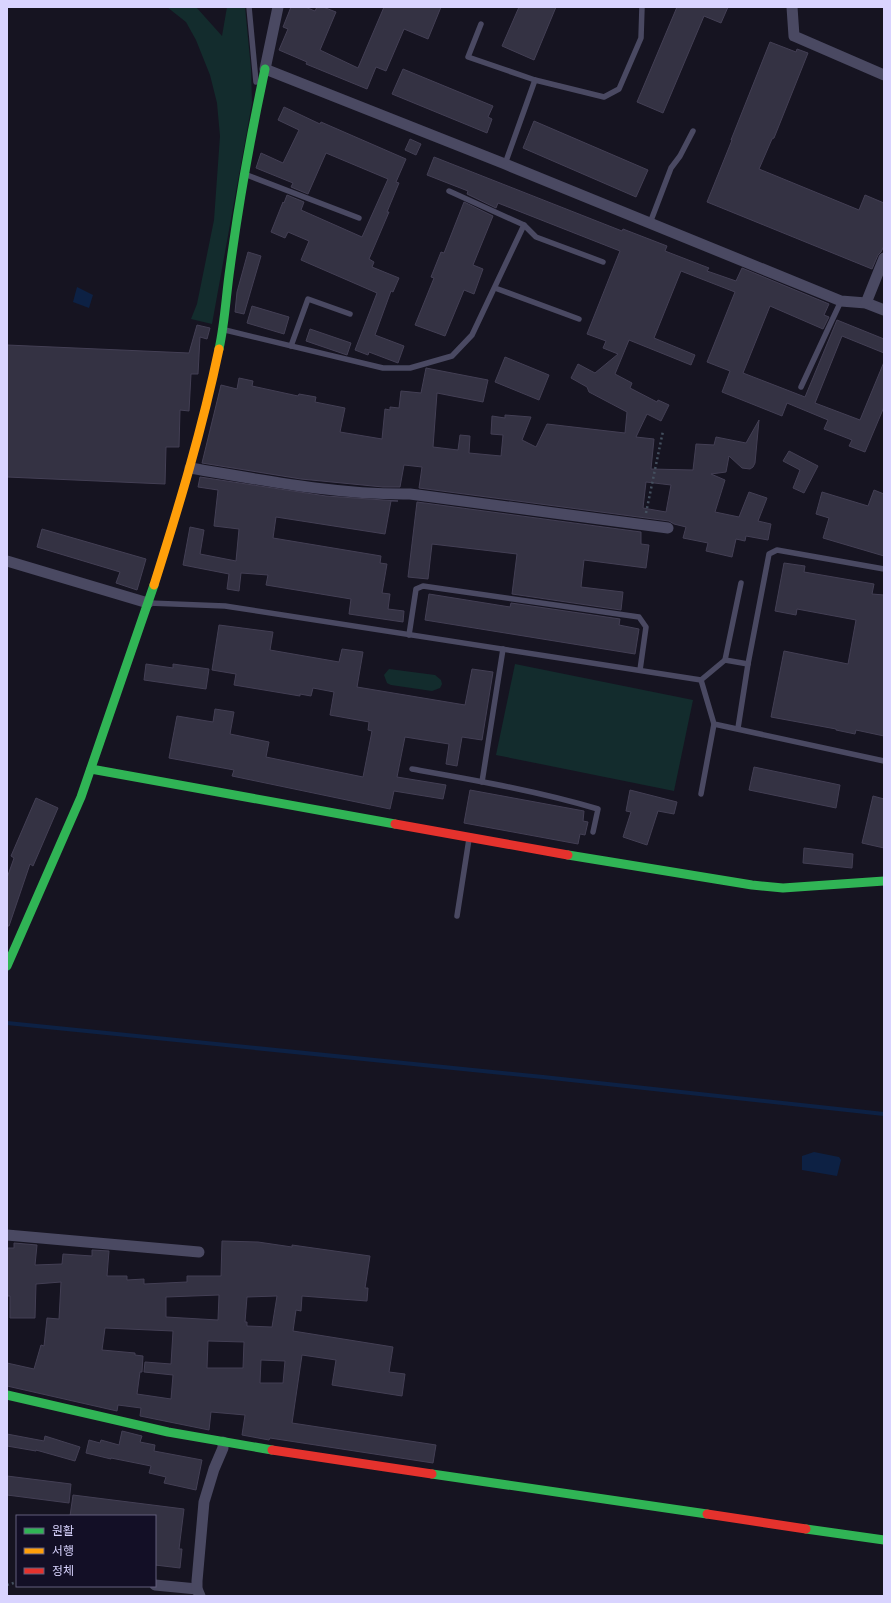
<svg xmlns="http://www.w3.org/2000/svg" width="891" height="1603" font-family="Quicksand,'Noto Sans KR',sans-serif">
	<rect width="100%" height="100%" fill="#161421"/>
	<g fill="#132c2d">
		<polygon points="167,7 196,7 222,36 227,7 245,7 251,69 252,103 212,324 191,319 197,304 214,220 220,136 217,103 210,75 196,40 186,22"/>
		<polygon points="515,664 693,700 674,791 496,755"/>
		<polygon points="389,669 435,675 441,680 442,684 440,688 432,691 391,685 387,683 384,675"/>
	</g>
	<g fill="#0d2144">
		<polygon points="77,287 93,295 89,308 73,302"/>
		<polygon points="814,1152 839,1157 841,1160 837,1176 802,1170 802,1156"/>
	</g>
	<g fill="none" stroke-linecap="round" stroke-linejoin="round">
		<polyline stroke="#0d2144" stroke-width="4" points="7,1023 543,1077 884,1114"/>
	</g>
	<g fill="#343243" stroke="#433f54" fill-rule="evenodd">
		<polygon points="291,7 305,7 315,11 317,7 323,7 336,12 320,50 358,68 384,7 441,7 428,39 404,29 386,71 376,67 367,89 306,64 307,62 279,50 288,29 283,27"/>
		<polygon points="519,7 556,7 534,60 502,46"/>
		<polygon points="677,7 728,7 721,23 704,16 663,113 637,102"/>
		<polygon points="770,42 796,52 797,49 808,53 774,138 772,139 759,169 859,210 865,195 884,203 884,246 881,252 878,255 872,269 707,202 732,140 731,140"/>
		<polygon points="403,69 493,106 488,117 492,119 487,133 392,94"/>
		<polygon points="284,107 320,124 321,122 406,159 396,182 399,183 387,212 389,212 369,259 374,262 372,267 399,278 393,292 391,291 375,335 404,346 398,363 369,352 368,355 355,350 377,293 301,260 309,241 288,232 285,238 271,232 283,202 284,203 287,195 304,202 301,210 362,237 388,179 326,153 308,194 291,187 293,183 256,168 261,153 283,163 299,130 278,120"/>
		<polygon points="534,121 648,170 636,197 523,148"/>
		<polygon points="410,139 421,144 416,155 405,150"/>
		<path d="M434 157 622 231 623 229 667 246 665 251 709 268 707 271 736 281 742 268 829 304 824 315 829 317 823 329 770 306 743 373 805 397 837 320 884 339V353L842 336 815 403 860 420 884 362V407L865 452 849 446 852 440 824 429 828 420 787 403 782 416 722 392 730 371 707 362 735 292 681 271 654 338 695 355 691 365 629 340 615 374 632 383 630 388 657 402 658 400 669 405 661 421 647 414 636 437 654 439 651 469 693 470 696 444 714 445 716 437 746 443 759 420 755 463 753 467 750 469 742 468 729 456 726 472 711 474 725 480 715 512 739 517 749 492 767 498 758 521 771 524 768 540 746 536 745 541 736 539 732 557 706 551 708 543 683 538 686 527 674 524 669 521 419 488 422 467 404 465 400 487H383L301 479 202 463 221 385 237 389 239 378 253 381 252 386 298 396 299 394 316 397 315 402 345 408 340 432 382 439 385 409 390 410V407L399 408 401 391 421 393 426 368 488 380 483 402 437 393 433 447 458 450 460 435 470 436 469 453 501 456 503 435 491 434 492 416 505 418V415L531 417 522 440 536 447 547 424 625 433 627 412 589 392 587 387 571 378 578 364 595 373 618 354 603 348 606 341 587 334 620 251 498 203 496 208 467 194 468 191 427 175ZM646 482 671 485 666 512 643 508Z"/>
		<polygon points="464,202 493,216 473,265 483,269 474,294 464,290 445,336 415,325 434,278 431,277 441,252 444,253"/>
		<polygon points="248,252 261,256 244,314 235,312 237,292"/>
		<polygon points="252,306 289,317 284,334 247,323"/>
		<polygon points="197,325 210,328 207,339 200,337 198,374 191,374 189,411 180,410 179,447 166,447 165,484 7,477 7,345 189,353"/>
		<polygon points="310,329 351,343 347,355 306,341"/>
		<polygon points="505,357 549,375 539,400 495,382"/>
		<polygon points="789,451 818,466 804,493 793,488 800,470 783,461"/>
		<polygon points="200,477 326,496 398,501 391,501 385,534 276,517 273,538 381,556 380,563 387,564 382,593 390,594 388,609 404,611 403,622 349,614 351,599 266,585 268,575 241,573 239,591 227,589 229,574 183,565 190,527 204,530 200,554 236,561 239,529 214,526 218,490 198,487"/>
		<polygon points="874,490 884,494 884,556 823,538 829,518 816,514 822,492 868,506"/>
		<polygon points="417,502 641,532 641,544 649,545 646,568 584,560 581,587 623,592 621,610 512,594 517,554 432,544 428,579 408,577"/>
		<polygon points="42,529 146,559 137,590 116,583 120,572 37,547"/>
		<polygon points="784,563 805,566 804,572 874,584 872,594 884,595 884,736 856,730 855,734 836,730 836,729 771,717 784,651 848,664 856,620 797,609 796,615 775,611"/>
		<polygon points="429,594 510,607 511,603 620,619 619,625 639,629 635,654 425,620"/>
		<polygon points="219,625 273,632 270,650 339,662 342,649 363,652 357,687 465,705 472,669 493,672 482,740 462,737 457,766 446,764 449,744 405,737 397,777 446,785 443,799 394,791 390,809 232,776 234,770 169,758 177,716 213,722 215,709 234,712 230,734 269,742 266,757 363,777 372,731 368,730 369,722 330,715 334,692 313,688 311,696 300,694 300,696 234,685 236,674 212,670"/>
		<polygon points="146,664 173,668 173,664 209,669 206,689 144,680"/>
		<polygon points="754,767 840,785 836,808 749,790"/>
		<polygon points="470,790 584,811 583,821 588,822 585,835 580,834 578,844 464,823"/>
		<polygon points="630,790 677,802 674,814 658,811 647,845 623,837 631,812 626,811"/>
		<polygon points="873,796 884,799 884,848 862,843"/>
		<polygon points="36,798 58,808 33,866 30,864 9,926 7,926 7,878 14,858 11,856"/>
		<polygon points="804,848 853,854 852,868 803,863"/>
		<path d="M222 1241 258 1242 292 1247V1245L370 1256 365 1288H368L367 1301 302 1296 301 1311 296 1310 293 1331 393 1347 389 1372 405 1374 402 1396 332 1385 336 1360 302 1355 292 1423 436 1445 433 1463 270 1438 269 1440 242 1435 245 1415 211 1412 209 1430 140 1416 141 1408 118 1405 117 1411 7 1386V1363L34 1369 41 1345 44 1346 47 1318 59 1319 61 1282 36 1284 35 1318H10V1296H7V1248H14V1243L37 1245 35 1265 62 1264 63 1254 92 1256V1250L109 1251 107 1276H127V1280L144 1279V1284L187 1282V1276H221ZM219 1295 218 1320 166 1317V1297ZM277 1296 272 1327 247 1326V1322H245L247 1297ZM105 1328 173 1331 171 1364 145 1362 144 1372 173 1375 171 1399 137 1394 140 1372H142L143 1356 135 1355V1353L102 1350ZM208 1341 244 1342 243 1368H207ZM261 1360 285 1361 283 1383H260Z"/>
		<polygon points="122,1431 142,1436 140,1442 155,1445 154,1451 202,1460 196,1490 164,1483 166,1477 149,1473 151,1466 111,1458 111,1459 86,1453 89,1440 100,1443 101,1440 119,1445"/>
		<polygon points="7,1434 44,1441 45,1436 80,1447 75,1461 36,1450 36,1451 7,1446"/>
		<polygon points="7,1476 71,1484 69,1503 7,1495"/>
		<polygon points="73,1495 184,1509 179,1549 182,1549 180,1568 155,1565 155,1516 70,1516"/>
	</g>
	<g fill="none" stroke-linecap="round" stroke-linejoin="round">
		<g stroke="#44505f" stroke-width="2.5" stroke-dasharray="2 3" stroke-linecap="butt">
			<polyline points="646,513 663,431"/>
			<polyline points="7,1585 17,1582"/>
		</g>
		<g stroke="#4a4962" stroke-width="5.5">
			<polyline points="249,7 256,82"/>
			<polyline points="481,24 468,57 535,80"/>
			<polyline points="505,164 535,80 604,97 619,89 641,38 642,7"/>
			<polyline points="247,175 359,218"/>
			<polyline points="449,191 524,225 536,237 603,262"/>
			<polyline points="650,223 671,168 680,156 693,131"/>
			<polyline points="495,288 579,319"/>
			<polyline points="225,330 383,368 410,368 452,356 472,335 524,225"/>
			<polyline points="291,346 308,299 350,314"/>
			<polyline points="801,387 841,301"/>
			<polyline points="149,603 225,606 701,680 714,724 884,761"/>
			<polyline points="409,635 416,589 423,586 639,617 646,627 640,670"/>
			<polyline points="725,660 741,583"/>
			<polyline points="701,680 725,660 748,664"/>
			<polyline points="738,728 748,664 769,554 777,550 884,569"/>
			<path d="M412 769C474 780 538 791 598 809L593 832"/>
			<polyline points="482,782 503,649"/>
			<polyline points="701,794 714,724"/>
			<polyline points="457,916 469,839"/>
		</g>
		<g stroke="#4a4962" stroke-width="11">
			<polyline points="278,7 265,69 505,164 841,301 866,303 884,310"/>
			<polyline points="792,7 794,36 884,75"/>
			<polyline points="866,303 884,258"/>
			<path d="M190 468C263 480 336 495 410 494L668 528"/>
			<polyline points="7,561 148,603"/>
			<polyline points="7,1235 199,1252"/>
			<polyline points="155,1585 197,1589"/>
			<polyline points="200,1596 197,1589 197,1581 204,1502 214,1469 223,1448 223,1442"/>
		</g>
		<g stroke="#30b455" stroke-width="9">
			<path d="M219 349C225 322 226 295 230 268 239 201 251 134 265 69"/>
			<polyline points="91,769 395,824"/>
			<polyline points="568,855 752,885 783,888 884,881"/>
			<polyline points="7,966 81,797 154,585"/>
			<polyline points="7,1395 168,1432 272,1450"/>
			<polyline points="432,1474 707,1514"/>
			<polyline points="806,1529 884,1540"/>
		</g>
		<path stroke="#ff9f0a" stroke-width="9" d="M154 585C179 506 202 430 219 349"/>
		<g stroke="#e5322d" stroke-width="9">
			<polyline points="395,824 568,855"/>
			<polyline points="272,1450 432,1474"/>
			<polyline points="707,1514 806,1529"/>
		</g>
	</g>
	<rect width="891" height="1603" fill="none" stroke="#d9d4ff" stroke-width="16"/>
	<rect x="16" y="1515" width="140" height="72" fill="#130f26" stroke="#625e7d"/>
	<rect x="24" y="1528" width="20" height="6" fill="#30b455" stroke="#625e7d"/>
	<text x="52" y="1535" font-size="12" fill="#d9d4ff">원활</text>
	<rect x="24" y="1548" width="20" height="6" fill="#ff9f0a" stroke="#625e7d"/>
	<text x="52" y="1555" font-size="12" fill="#d9d4ff">서행</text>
	<rect x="24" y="1568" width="20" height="6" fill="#e5322d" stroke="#625e7d"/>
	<text x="52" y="1575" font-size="12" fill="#d9d4ff">정체</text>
</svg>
